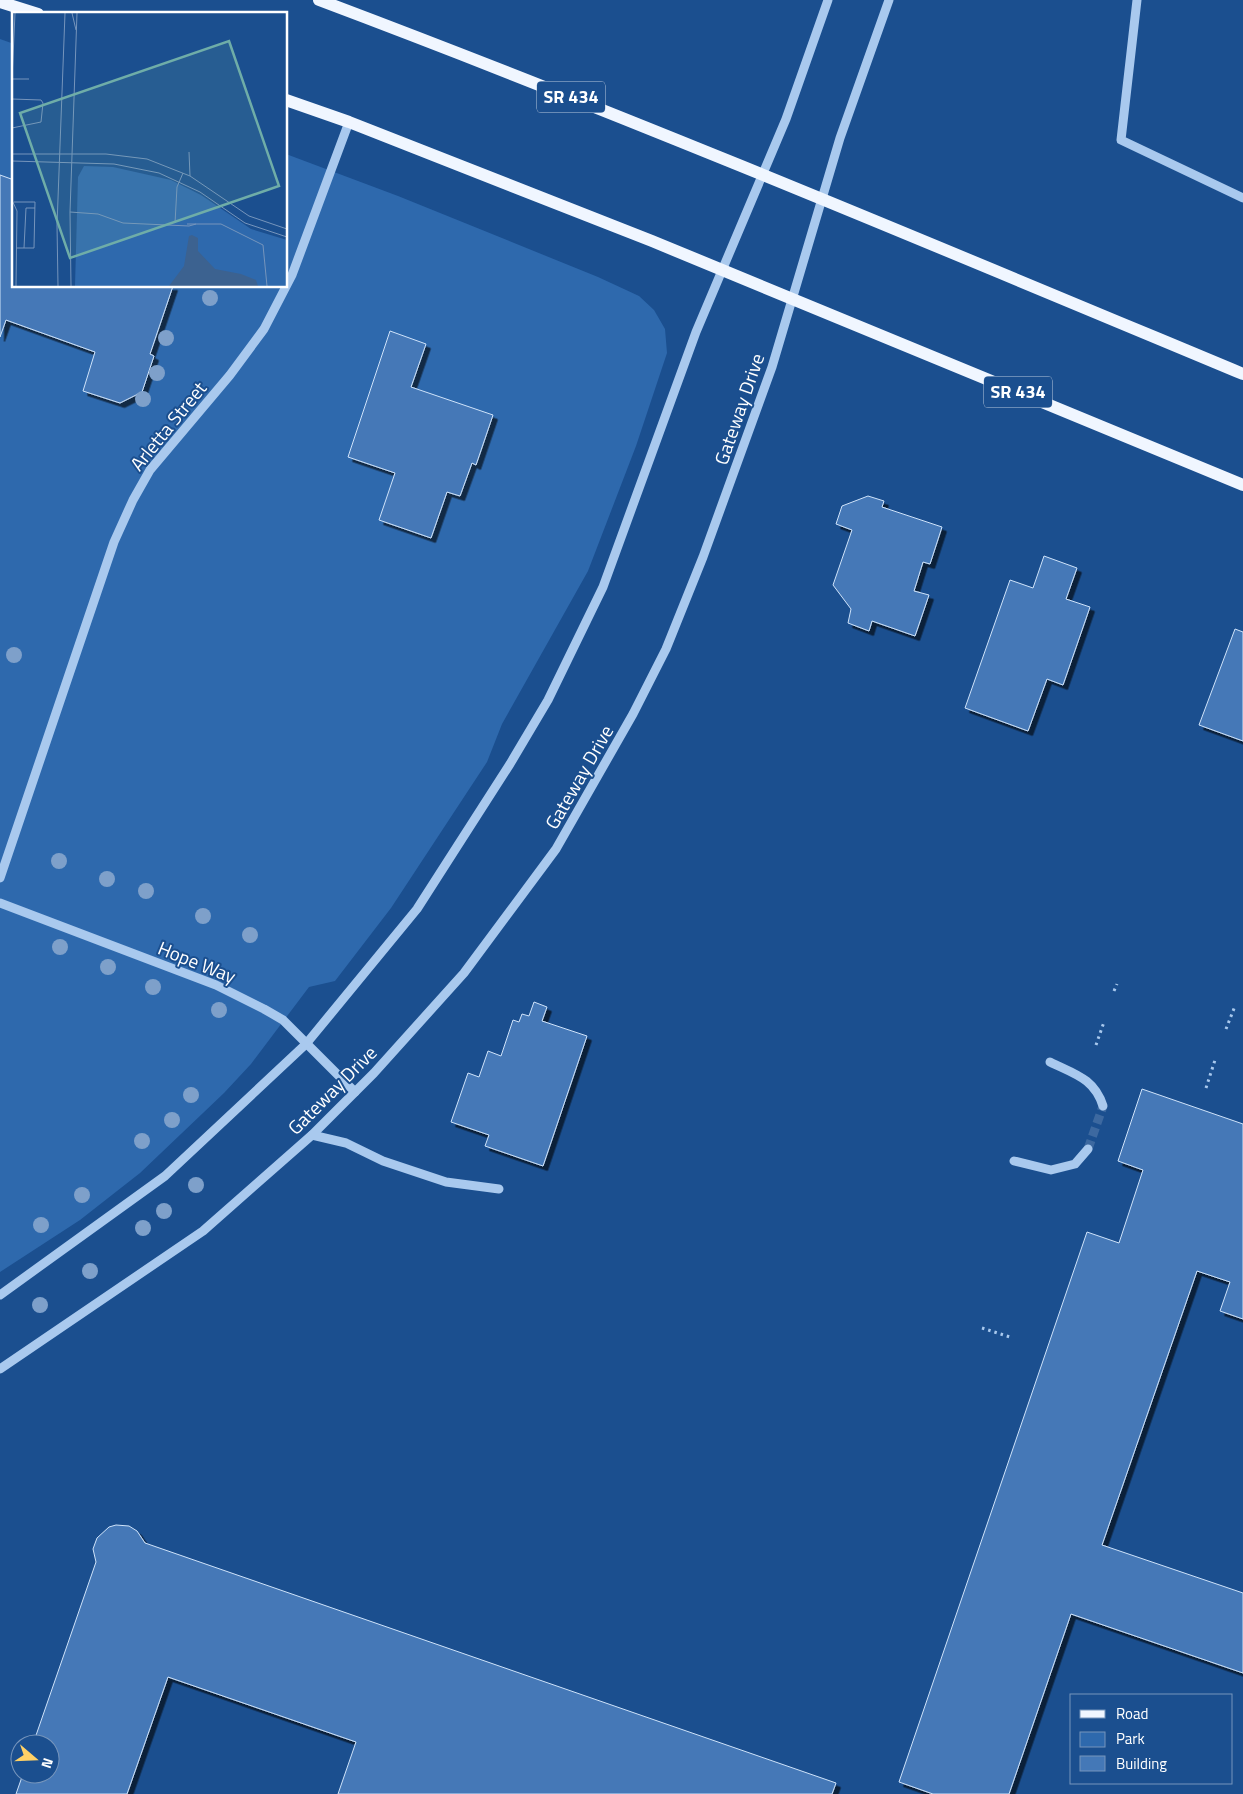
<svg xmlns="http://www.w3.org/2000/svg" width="1243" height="1794" font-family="'Titillium Web',sans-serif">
	<defs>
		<filter id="shadow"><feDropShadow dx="4.5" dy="4.5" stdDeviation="0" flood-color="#0009"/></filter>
	</defs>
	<rect width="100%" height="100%" fill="#1b4f8f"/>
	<polygon fill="#2e69ad" points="0,39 14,44 14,286 286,286 286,154 398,196 598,277 639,296 654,310 665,329 667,353 636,446 588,571 502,724 487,762 391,908 335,981 309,987 251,1064 224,1093 140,1173 80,1220 0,1272"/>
	<g fill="#4478b7" stroke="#cfe3fa" filter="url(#shadow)">
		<polygon points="0,175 14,180 14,286 173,286 150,354 154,356 142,392 120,403 83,391 95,352 6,320 0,337"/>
		<polygon points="390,331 426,344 411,387 493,415 476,465 472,463 460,496 447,492 431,538 379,520 395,473 348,457"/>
		<polygon points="868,496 884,501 882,507 942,527 930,564 923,562 914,591 929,595 915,636 872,621 869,631 848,623 851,609 833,585 852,530 836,524 842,506"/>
		<polygon points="1044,556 1077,568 1066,599 1090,607 1063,685 1047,679 1028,731 965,708 1010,580 1033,588"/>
		<polygon points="1235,629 1243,632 1243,741 1199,725"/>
		<polygon points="534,1002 547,1007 542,1021 587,1036 543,1166 485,1146 489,1135 451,1122 468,1073 479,1077 488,1051 501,1056 513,1020 519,1022 522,1014 529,1016"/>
		<polygon points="1142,1089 1243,1124 1243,1319 1220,1311 1230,1282 1197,1271 1102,1545 1243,1593 1243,1673 1071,1614 1009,1794 933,1794 899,1782 1087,1232 1119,1243 1143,1170 1118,1161"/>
		<polygon points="116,1525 129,1526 137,1531 145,1543 836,1783 832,1794 338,1794 356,1742 168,1677 127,1794 16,1794 23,1774 50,1774 50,1744 33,1744 96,1562 93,1549 97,1538 109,1527"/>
	</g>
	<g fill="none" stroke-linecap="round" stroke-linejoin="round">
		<polyline stroke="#3d69a0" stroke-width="9" stroke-dasharray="9 4.5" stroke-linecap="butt" points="1088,1149 1103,1106"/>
		<g stroke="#a9c9ee" stroke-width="3" stroke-dasharray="2.5 4" stroke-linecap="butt">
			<polyline points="1114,991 1117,984"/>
			<polyline points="1226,1029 1235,1006"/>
			<polyline points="1096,1045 1104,1022"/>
			<polyline points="1206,1088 1215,1060"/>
			<polyline points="982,1328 1010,1337"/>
		</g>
		<g stroke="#a9c9ee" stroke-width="9">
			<polyline points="1137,0 1121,140 1243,198"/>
			<polyline points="0,878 114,542 133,500 150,470 230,375 264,329 292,275 349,122"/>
			<polyline points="0,903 216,985 264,1009 283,1020 355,1092"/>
			<path d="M1050 1062C1074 1074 1094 1078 1103 1106"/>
			<polyline points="312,1135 346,1143 383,1161 446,1182 499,1189"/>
			<polyline points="1014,1161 1051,1170 1075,1164 1088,1149"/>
			<polyline points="0,1295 165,1176 306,1044 417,909 510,764 548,700 603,587 696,332 786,119 828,0"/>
			<polyline points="0,1369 203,1231 312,1135 374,1073 464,973 556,849 633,714 666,649 703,557 772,367 840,138 889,0"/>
		</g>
		<g stroke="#f0f6ff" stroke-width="12">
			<path d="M319 0C630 117 936 246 1243 374"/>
			<polyline points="0,2 38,14"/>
			<polyline points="286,100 349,122 652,241 1243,485"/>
		</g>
	</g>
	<g fill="#7ea0ca">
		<circle cx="210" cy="298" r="8"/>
		<circle cx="166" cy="338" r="8"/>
		<circle cx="157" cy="373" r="8"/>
		<circle cx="143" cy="399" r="8"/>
		<circle cx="14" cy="655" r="8"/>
		<circle cx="59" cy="861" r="8"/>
		<circle cx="107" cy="879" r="8"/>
		<circle cx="146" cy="891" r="8"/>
		<circle cx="203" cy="916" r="8"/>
		<circle cx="250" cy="935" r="8"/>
		<circle cx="60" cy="947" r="8"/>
		<circle cx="108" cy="967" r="8"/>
		<circle cx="153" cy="987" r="8"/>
		<circle cx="219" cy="1010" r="8"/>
		<circle cx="191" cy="1095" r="8"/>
		<circle cx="172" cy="1120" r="8"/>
		<circle cx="142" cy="1141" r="8"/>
		<circle cx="196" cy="1185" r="8"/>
		<circle cx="82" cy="1195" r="8"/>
		<circle cx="164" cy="1211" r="8"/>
		<circle cx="41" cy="1225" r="8"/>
		<circle cx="143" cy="1228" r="8"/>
		<circle cx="90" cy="1271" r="8"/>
		<circle cx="40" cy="1305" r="8"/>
	</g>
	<g text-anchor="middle" stroke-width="4" stroke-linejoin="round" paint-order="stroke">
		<g fill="#1b4f8f" stroke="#bbcadd" stroke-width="1">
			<rect x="537" y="81.5" width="68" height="31" rx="4"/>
			<rect x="984" y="376.5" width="68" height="31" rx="4"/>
		</g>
		<g font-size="18" font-weight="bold" fill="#fff">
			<text x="571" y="103">SR 434</text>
			<text x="1018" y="398">SR 434</text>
		</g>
		<g font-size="19" fill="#fff" stroke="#1b4f8f">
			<text transform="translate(739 409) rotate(-71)" y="7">Gateway Drive</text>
			<text transform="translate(168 426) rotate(-51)" y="7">Arletta Street</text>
			<text transform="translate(579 777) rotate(-60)" y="7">Gateway Drive</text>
			<text transform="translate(197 962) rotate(22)" y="7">Hope Way</text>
			<text transform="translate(332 1090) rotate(-45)" y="7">Gateway Drive</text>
		</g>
	</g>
	<g transform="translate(12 12)">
		<rect width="275" height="275" fill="#1b4f8f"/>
		<path d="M72 154 101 155 159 168 189 183 239 217 275 228V274H63L66 165Z" fill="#2e69ad"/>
		<path d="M180 223 186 226V239L203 257 229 262 244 268 246 274H157L172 254 177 224Z" fill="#3c6290"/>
		<path fill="none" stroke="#7695bc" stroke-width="1" d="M60 1 64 18M0 67 3 1M0 67H17M0 87 29 88 31 91 29 110 0 116M177 140 178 164M0 142H94L135 147 178 164 237 204 275 217M0 149 102 152 147 161 188 180 233 211 275 225M0 188 5 199 4 274M2 190H23L22 236H4M58 200 86 202 111 211 177 214 184 212H175M163 211 165 175 171 161M184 212H209L251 233 255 274M12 236 14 196H23M46 274 45 213 53 1M59 274 58 200 65 1"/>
		<path fill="#6fada8" fill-opacity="0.15" stroke="#6fada8" stroke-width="2.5" d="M217 29 267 174 58 246 8 101Z"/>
		<rect width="275" height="275" fill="none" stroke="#fff" stroke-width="2.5"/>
	</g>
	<rect x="1070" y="1694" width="162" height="90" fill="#1b4f8f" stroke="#7695bc"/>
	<rect x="1080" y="1710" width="25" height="8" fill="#f0f6ff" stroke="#7695bc"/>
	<text x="1116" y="1719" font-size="15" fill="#ffffff">Road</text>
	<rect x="1080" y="1732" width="25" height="15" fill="#2e69ad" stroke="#7695bc"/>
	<text x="1116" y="1744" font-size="15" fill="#ffffff">Park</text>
	<rect x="1080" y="1756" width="25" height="15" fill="#4478b7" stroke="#7695bc"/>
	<text x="1116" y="1769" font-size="15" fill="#ffffff">Building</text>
	<g transform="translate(35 1759) rotate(109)"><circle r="24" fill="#1b4f8f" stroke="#7695bc"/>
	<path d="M0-4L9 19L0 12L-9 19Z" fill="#ffd166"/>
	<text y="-8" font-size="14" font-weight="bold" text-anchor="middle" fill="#ffffff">N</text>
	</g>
</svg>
